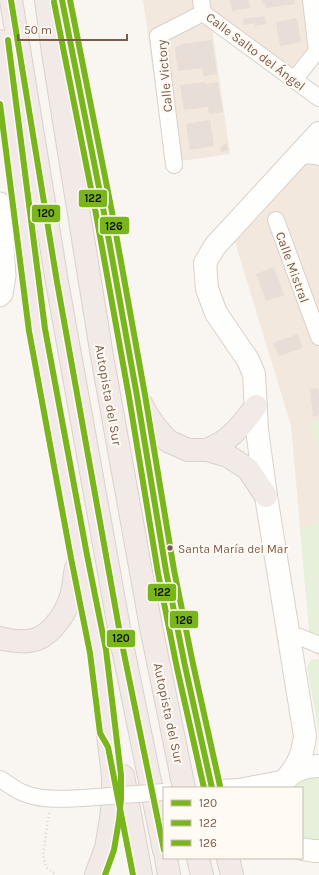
<svg xmlns="http://www.w3.org/2000/svg" width="319" height="875" font-family="Karla,sans-serif">
	<rect width="100%" height="100%" fill="#f9f5f0"/>
	<g fill="#f2e8de">
		<polygon points="143,0 319,0 319,43 287,80 212,28 230,154 166,163"/>
		<polygon points="319,143 319,658 311,647 291,426 233,235"/>
	</g>
	<g fill="#e7f0db">
		<polygon points="319,422 319,449 310,425"/>
		<polygon points="319,521 319,635 309,631 300,529"/>
		<polygon points="319,659 319,733 307,667 311,660"/>
		<polygon points="319,774 319,839 306,839 302,837 302,788 288,788 300,777"/>
	</g>
	<g fill="#e6ded7">
		<polygon points="230,0 249,0 250,8 232,11"/>
		<polygon points="262,0 295,0 295,4 266,8 265,3 262,4"/>
		<polygon points="265,16 266,24 255,26 255,23 244,25 243,19"/>
		<polygon points="297,18 301,42 280,46 276,22"/>
		<polygon points="212,40 217,74 204,76 202,68 178,71 175,48 182,44"/>
		<polygon points="205,82 205,84 218,82 223,112 209,114 208,107 184,110 180,85"/>
		<polygon points="210,120 214,146 190,150 186,124"/>
		<polygon points="227,143 228,151 221,152 220,149 224,144"/>
		<polygon points="274,267 284,295 266,301 256,274"/>
		<polygon points="298,334 303,348 279,356 273,343"/>
		<polygon points="318,388 319,396 319,415 313,417 310,389"/>
	</g>
	<g fill="none" stroke-linecap="round" stroke-linejoin="round">
		<g stroke="#d7d1cb" stroke-width="18">
			<g id="minor">
				<polyline points="201,0 203,13 319,98"/>
				<polyline points="294,80 317,51 311,0"/>
				<polyline points="299,155 317,156 319,157"/>
				<polyline points="174,165 158,36 203,13"/>
				<polyline points="276,220 319,337"/>
				<polyline points="289,636 300,637 319,645"/>
				<path d="M0 779C7 783 14 789 21 792 41 801 62 799 83 798"/>
				<polyline points="220,788 239,787 286,778"/>
			</g>
		</g>
		<g stroke="#d7d1cb" stroke-width="21">
			<polyline id="tertiary" points="0,202 2,216 6,276 3,294 0,297"/>
		</g>
		<g stroke="#d9d2cb" stroke-width="24">
			<g id="secondary">
				<path d="M290 774C300 762 303 751 305 736L266 496 257 430 254 374 248 360 216 313 207 289 205 263 215 246 319 133"/>
				<path d="M278 788C289 773 300 766 319 766"/>
				<polyline points="302,849 314,851 319,851"/>
			</g>
		</g>
		<g stroke="#dad1cc" stroke-width="24">
			<g id="motorway">
				<polyline points="11,0 57,282 121,639 164,850"/>
				<polyline points="46,0 53,53 102,356 151,627 184,788"/>
				<polyline points="62,0 104,213 137,396 166,571 185,666 212,788"/>
				<polyline points="0,41 37,330 79,557 98,652 113,776 113,799 111,819 106,848 96,875"/>
				<polyline points="142,405 146,413 155,426 168,441 188,450 207,450 228,456 248,469 266,496"/>
				<path d="M207 450C215 446 223 443 229 437 239 429 248 417 256 406"/>
				<path d="M0 638C10 641 27 643 37 639 53 633 67 611 71 596 74 587 74 577 76 568"/>
				<polyline points="123,776 141,875"/>
				<polyline points="166,858 169,875"/>
				<polyline points="198,858 202,875"/>
				<polyline points="228,858 232,875"/>
			</g>
		</g>
		<polyline stroke="#dcd5d0" stroke-width="2.5" stroke-dasharray="1 3" stroke-linecap="butt" points="49,813 43,855 46,867 56,875"/>
		<use href="#minor" stroke="#fefefd" stroke-width="16"/>
		<use href="#tertiary" stroke="#fefefd" stroke-width="19"/>
		<use href="#secondary" stroke="#fefefd" stroke-width="22"/>
		<use href="#motorway" stroke="#f2eae7" stroke-width="22"/>
		<g stroke="#d7d1cb" stroke-width="18" stroke-linecap="butt">
			<polyline id="minor-bridge" points="83,798 164,792"/>
		</g>
		<use href="#minor-bridge" stroke="#fefefd" stroke-width="16"/>
		<g stroke="#fffaf3" stroke-width="9">
			<g id="bus-1">
				<polyline points="11,0 57,282 121,639 164,850"/>
				<polyline points="62,0 104,213 137,396 166,571 185,666 212,788"/>
			</g>
		</g>
		<g stroke="#fffaf3" stroke-width="9">
			<g id="bus-2">
				<polyline points="54,2 96,214 129,397 158,573 177,668 204,788"/>
				<polyline points="0,104 29,331 71,558 90,653 100,733 108,747 133,875"/>
			</g>
		</g>
		<g stroke="#fffaf3" stroke-width="9">
			<g id="bus-3">
				<polyline points="70,0 112,212 145,395 174,570 193,664 220,786"/>
				<polyline points="8,40 45,329 87,555 106,650 121,775 121,799 119,820 114,850 105,875"/>
			</g>
		</g>
		<use href="#bus-1" stroke="#79b51d" stroke-width="6"/>
		<use href="#bus-2" stroke="#79b51d" stroke-width="6"/>
		<use href="#bus-3" stroke="#79b51d" stroke-width="6"/>
	</g>
	<circle fill="#7a5c4d" stroke="#fffaf3" stroke-width="1.5" cx="170" cy="548" r="3.5"/>
	<g text-anchor="middle" stroke-width="4" stroke-linejoin="round" paint-order="stroke">
		<g font-size="12" fill="#7a5c4d" stroke="#fffaf3" text-anchor="start">
			<text x="178" y="553">Santa María del Mar</text>
		</g>
		<g font-size="13" fill="#7a5c4d" stroke="#fffaf3">
			<text transform="translate(256 51) rotate(37)" y="5">Calle Salto del Ángel</text>
			<text transform="translate(164 76) rotate(-95)" y="5">Calle Victory</text>
			<text transform="translate(293 267) rotate(70)" y="5">Calle Mistral</text>
			<text transform="translate(109 395) rotate(80)" y="5">Autopista del Sur</text>
			<text transform="translate(169 713) rotate(78)" y="5">Autopista del Sur</text>
		</g>
	</g>
	<g stroke="#fffaf3" stroke-width="1.5">
		<rect x="78" y="189" width="30" height="19" rx="4" fill="#79b51d"/>
		<rect x="31" y="204" width="30" height="19" rx="4" fill="#79b51d"/>
		<rect x="99" y="216" width="31" height="19" rx="4" fill="#79b51d"/>
		<rect x="147" y="583" width="30" height="19" rx="4" fill="#79b51d"/>
		<rect x="169" y="610" width="30" height="19" rx="4" fill="#79b51d"/>
		<rect x="106" y="629" width="30" height="19" rx="4" fill="#79b51d"/>
	</g>
	<g font-size="11" text-anchor="middle" font-weight="bold" fill="#111">
		<text x="93" y="202">122</text>
		<text x="46" y="217">120</text>
		<text x="114" y="230">126</text>
		<text x="162" y="596">122</text>
		<text x="184" y="624">126</text>
		<text x="121" y="642">120</text>
	</g>
	<rect x="163" y="787" width="140" height="72" fill="#fffaf3" stroke="#cabbb1"/>
	<rect x="171" y="800" width="20" height="6" fill="#79b51d" stroke="#cabbb1"/>
	<text x="199" y="807" font-size="12" fill="#7a5c4d">120</text>
	<rect x="171" y="820" width="20" height="6" fill="#79b51d" stroke="#cabbb1"/>
	<text x="199" y="827" font-size="12" fill="#7a5c4d">122</text>
	<rect x="171" y="840" width="20" height="6" fill="#79b51d" stroke="#cabbb1"/>
	<text x="199" y="847" font-size="12" fill="#7a5c4d">126</text>
	<path d="M18 34v6h109v-6" fill="none" stroke="#7a5c4d" stroke-width="2"/>
	<text x="24" y="34" font-size="12" fill="#7a5c4d" stroke="#fffaf3" stroke-width="3" paint-order="stroke">50 m</text>
</svg>
